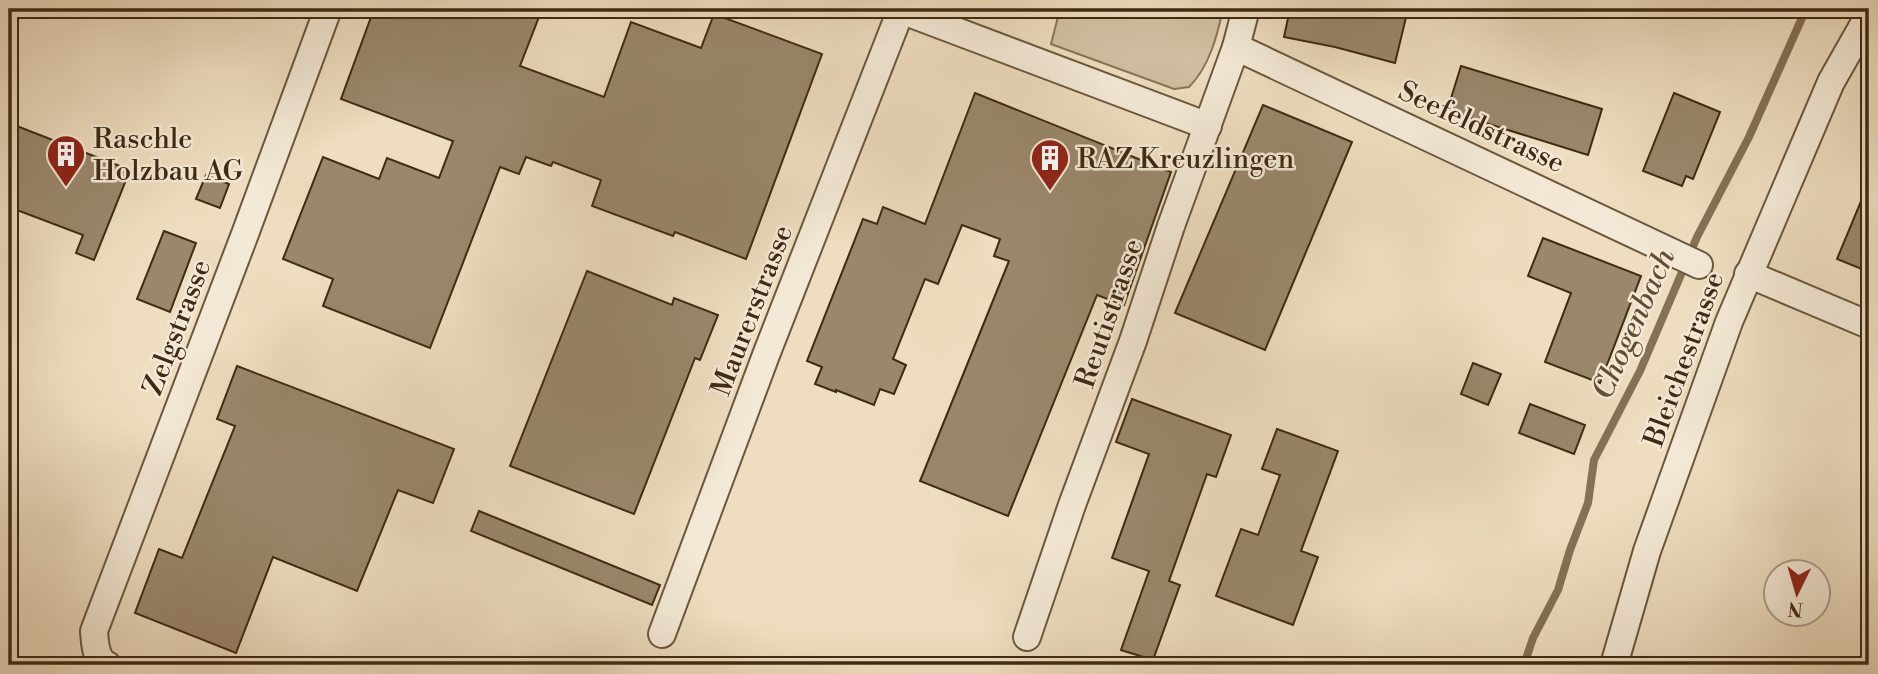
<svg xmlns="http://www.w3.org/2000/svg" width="1878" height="674" font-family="'Libre Bodoni',serif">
	<rect width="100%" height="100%" fill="#eeddc0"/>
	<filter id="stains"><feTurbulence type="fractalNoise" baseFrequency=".00286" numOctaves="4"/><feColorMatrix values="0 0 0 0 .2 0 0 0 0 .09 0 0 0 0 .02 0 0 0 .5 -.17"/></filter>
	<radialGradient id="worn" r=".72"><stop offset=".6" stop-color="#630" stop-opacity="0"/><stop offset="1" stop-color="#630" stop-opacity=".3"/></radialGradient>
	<path fill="#d0bfa3" stroke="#88745b" stroke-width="2" d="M1060 9H1223C1217 37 1209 67 1189 87L1174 89 1051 44Z"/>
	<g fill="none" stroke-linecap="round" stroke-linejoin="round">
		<polyline stroke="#847157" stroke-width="8" points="1524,665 1533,638 1558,590 1570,550 1588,503 1594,460 1640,371 1697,237 1749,137 1806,9"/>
	</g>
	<g fill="#9a876d" stroke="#3f2a13" stroke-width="2">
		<polygon points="374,9 542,9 520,66 604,97 631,22 701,48 714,14 822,54 746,259 675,232 673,236 592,206 601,180 553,162 551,166 526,157 519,174 500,167 430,348 323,306 333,279 283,259 323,157 379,179 387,158 439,178 453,141 341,99"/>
		<polygon points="1290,9 1408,9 1395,63 1335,47 1284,37"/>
		<polygon points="1461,66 1602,109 1588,155 1447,111"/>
		<polygon points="975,93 1171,172 1124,305 1097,295 1008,516 920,481 1009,261 994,256 1000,239 962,225 938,284 925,279 893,359 906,365 894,394 880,389 874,405 836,390 836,392 815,384 822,367 807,361 863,219 877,224 883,207 925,224"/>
		<polygon points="1674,93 1720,112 1693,179 1686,176 1682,186 1643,171"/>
		<polygon points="1263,105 1352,142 1265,350 1175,313"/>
		<polygon points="9,123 130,170 94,260 76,253 83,235 9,207"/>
		<polygon points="206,175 229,184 220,208 196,199"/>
		<polygon points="1869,182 1869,272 1837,259"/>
		<polygon points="164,231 196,243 170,312 137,299"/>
		<polygon points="1543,238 1641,276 1600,383 1545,362 1571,293 1528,276"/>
		<polygon points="587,271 672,305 674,298 718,315 700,360 695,358 634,514 510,466"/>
		<polygon points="1473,363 1501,374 1488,405 1461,394"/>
		<polygon points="237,366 454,449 433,503 398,490 357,591 273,557 236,653 135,613 159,549 182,558 235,426 217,419"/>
		<polygon points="1132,399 1231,435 1216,477 1207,474 1169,581 1180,585 1153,660 1121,650 1149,571 1112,558 1149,454 1116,442"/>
		<polygon points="1530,404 1585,425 1574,454 1519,433"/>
		<polygon points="1277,429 1338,451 1301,551 1318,557 1293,625 1216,596 1241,529 1258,535 1280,475 1262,469"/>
		<polygon points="479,511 660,585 652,605 471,531"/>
	</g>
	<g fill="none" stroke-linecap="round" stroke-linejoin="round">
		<g stroke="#6b573e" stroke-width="30">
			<g id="minor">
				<polyline points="898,9 1208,126"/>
				<polyline points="1236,47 1699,265"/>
				<polyline points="1748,274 1869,325"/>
				<polyline points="662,634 766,355 901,10"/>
				<polyline points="1027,637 1072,505 1133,341 1171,226 1236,47 1246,9"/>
				<path d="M107 665C95 659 95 643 94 631L245 234 328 9"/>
				<polyline points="1614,665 1647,551 1729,322 1831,82 1869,15"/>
			</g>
		</g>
		<use href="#minor" stroke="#f4e9d6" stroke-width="26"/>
	</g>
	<defs>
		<g id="building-pin" transform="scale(2.0125)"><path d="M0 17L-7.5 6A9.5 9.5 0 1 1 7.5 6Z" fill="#8f2418" stroke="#f4e9d6"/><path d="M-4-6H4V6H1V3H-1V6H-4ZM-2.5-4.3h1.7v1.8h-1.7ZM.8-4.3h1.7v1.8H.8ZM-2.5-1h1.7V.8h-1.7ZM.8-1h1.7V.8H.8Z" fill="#fff"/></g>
	</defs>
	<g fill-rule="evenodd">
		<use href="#building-pin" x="66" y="154"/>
		<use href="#building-pin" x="1050" y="158"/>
	</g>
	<g text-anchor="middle" stroke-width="5" stroke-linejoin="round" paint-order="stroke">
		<g font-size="28" fill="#3f2a13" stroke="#f4e9d6">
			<text transform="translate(1482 126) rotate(25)" y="10">Seefeldstrasse</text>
			<text transform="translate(751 310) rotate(-69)" y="10">Maurerstrasse</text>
			<text transform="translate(1108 313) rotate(-71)" y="10">Reutistrasse</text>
			<text transform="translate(176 327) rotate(-69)" y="10">Zelgstrasse</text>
			<text transform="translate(1683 359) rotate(-70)" y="10">Bleichestrasse</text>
		</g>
		<g font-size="28" fill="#3f2a13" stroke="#f4e9d6" text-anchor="start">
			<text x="93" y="148">Raschle<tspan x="93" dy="32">Holzbau AG</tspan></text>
			<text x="1077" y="168">RAZ Kreuzlingen</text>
		</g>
		<g font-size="30" font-style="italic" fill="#624d35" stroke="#f4e9d6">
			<text transform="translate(1633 324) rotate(-66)" y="10">Chogenbach</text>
		</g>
	</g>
	<rect width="1878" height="674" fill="none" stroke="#eeddc0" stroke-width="35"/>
	<rect x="10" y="10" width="1857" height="653" fill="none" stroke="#3f2a13" stroke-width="3.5"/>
	<rect x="18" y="18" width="1843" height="639" fill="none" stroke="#3f2a13" stroke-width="2"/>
	<g transform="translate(1797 593) rotate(185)"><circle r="33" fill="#f4e9d6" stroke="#ac9d88" stroke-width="2"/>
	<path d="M0-5L12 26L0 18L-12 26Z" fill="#8f2418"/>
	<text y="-10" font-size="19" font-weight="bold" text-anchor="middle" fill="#3f2a13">N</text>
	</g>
	<rect width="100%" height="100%" filter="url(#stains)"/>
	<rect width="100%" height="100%" fill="url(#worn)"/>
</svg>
